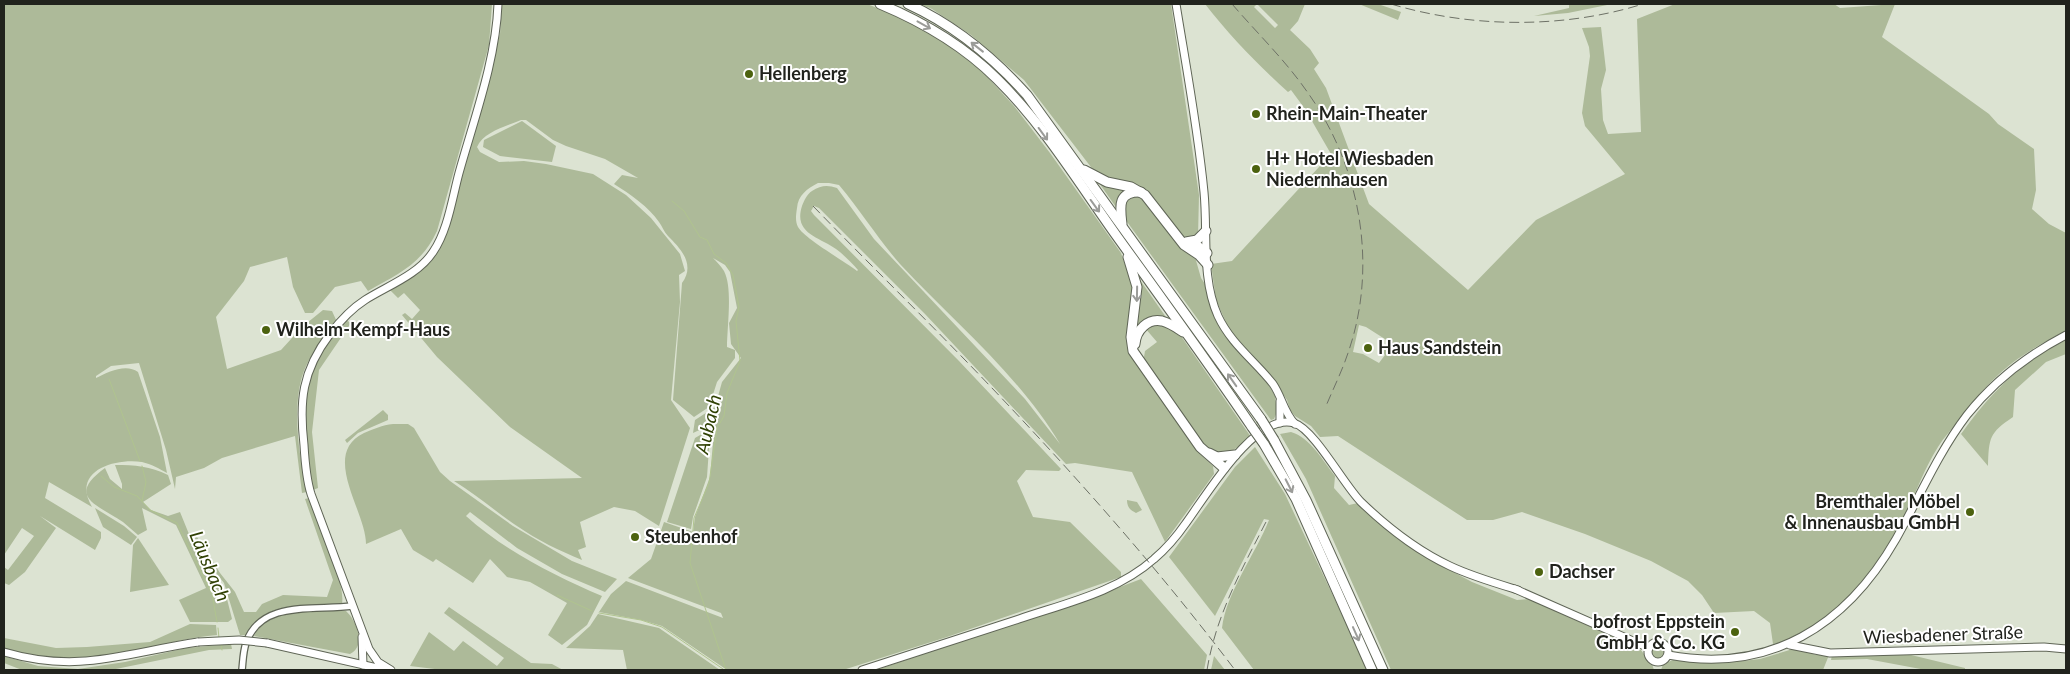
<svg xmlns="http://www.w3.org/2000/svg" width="2070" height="674" font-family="Lato,sans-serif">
	<rect width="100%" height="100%" fill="#dce3d2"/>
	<g fill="#adba99" fill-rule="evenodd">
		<path d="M4 4H492L489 45 437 231C422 264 398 274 368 291L361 281 335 287 313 313H305L293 287 287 257 250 267 244 281 216 317 227 369 281 350 302 327 323 310 332 311 337 322C325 336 314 350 306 366 290 401 299 456 307 492L302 493 295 436 222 458 204 468 176 477 175 489 166 450 139 363 111 366 96 376V378C108 372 126 363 138 372L160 437 167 473C160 469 151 464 142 462 114 458 71 471 92 507L49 482 45 498 101 532V538L95 550 40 516 56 528 25 572 9 585 4 583V567L8 570 34 536 22 528 4 555Z"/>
		<path d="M502 4H867L908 20 944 42 980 69 1014 106 1050 153 1121 253 1133 287 1131 353 1201 455 1213 466 1214 474 1165 542 1132 472 1075 463 1066 464 925 314 819 208 814 206 811 211 814 215 959 361 1061 469 1059 471 1026 470 1017 481 1033 517 1070 522 1121 572V577L947 637 843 670H727L662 626 641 620 599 612 611 594 626 581 723 618 721 613 628 578 651 559 664 522 693 532 695 517 710 477 714 431 708 426 693 433 695 420 715 407 722 382 741 358 731 344 729 323 737 308 730 272 725 265 713 258C717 262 721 266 724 271 733 288 727 327 727 347L735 350V358L717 382 709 407 694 417 673 400 682 283C696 264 680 248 668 236 664 232 662 226 659 222 649 207 630 194 614 184L622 175 638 178 605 159 566 146 553 140 526 120H521C507 126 483 132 477 147L480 152 499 162 524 161 546 164 593 174 626 195 651 218 680 254 685 271 679 275 680 302 671 400 690 428 659 526 635 511 614 507 580 522 586 547 578 550 582 560C560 551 537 540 517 526 496 512 477 495 454 481L582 478 510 427 437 357 402 315 405 313 412 319 420 310 404 293 398 298 389 289 432 259 490 75 500 34ZM818 183H829L839 185C861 211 878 239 900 264 954 322 1019 375 1060 444L1025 399 874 239 837 188C828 185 821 185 812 191 807 194 804 201 802 206 793 234 820 237 836 249 844 255 852 263 858 270L857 271C844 261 804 238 798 227 795 221 796 215 797 208 798 195 807 189 818 183Z"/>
		<path d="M920 4H1171L1199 195 1198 237 1191 238 1182 236C1168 222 1161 202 1145 190 1131 180 1111 181 1094 171L1024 80 971 35 932 9Z"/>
		<path d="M1205 4H1305L1298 21 1290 30 1310 49 1319 63 1314 69 1326 88 1369 204 1468 290 1536 220 1625 174 1585 126 1582 113 1590 56 1589 47 1582 28 1601 27 1606 70 1601 89 1603 120 1608 134 1641 132 1637 19 1675 4H1834L1840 8 1895 4 1882 37 1989 114 1998 124 2034 149 2036 190 2032 209 2049 224 2066 233V331C2041 343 2014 359 1994 379 1981 391 1970 406 1959 420 1952 429 1944 437 1938 447 1925 467 1917 491 1906 512 1880 563 1834 633 1773 644L1770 623 1754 611 1714 613 1702 595 1688 581 1651 561 1585 534 1522 512 1493 520H1467L1338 436 1320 437 1311 426 1295 416 1290 410 1287 400 1276 384 1230 331 1216 300 1211 264 1232 261 1331 154 1305 109 1291 90 1288 92C1258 65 1230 36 1205 4ZM1257 4 1278 25 1275 28 1254 7ZM1359 325 1366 327 1388 341 1381 351 1385 355 1379 363 1363 354 1353 352Z"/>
		<polygon points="1359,4 1378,4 1401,12 1398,20"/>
		<polygon points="1569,4 1612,4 1568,13 1534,16 1569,8"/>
		<polygon points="522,121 556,146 552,162 500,156 483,147 484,140"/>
		<polygon points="1097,180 1132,189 1118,210"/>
		<polygon points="1141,195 1195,257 1201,278 1207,287 1222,330 1234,347 1264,377 1275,396 1277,412 1274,419 1271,420 1125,219 1124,200 1127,197"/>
		<polygon points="1140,280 1168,320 1136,330"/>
		<polygon points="346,320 351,323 319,370 312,432 318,488 313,490 308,470 304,405 309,377 322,351"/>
		<path d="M1160 323 1176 330 1181 336 1251 437C1234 449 1230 458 1208 450L1143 363 1145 351 1157 342 1145 328Z"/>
		<path d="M2066 340V354L2046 362 2015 390 2013 417C1989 433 1989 438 1988 466L1961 434C1990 393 2021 362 2066 340Z"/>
		<polygon points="383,410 388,415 388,420 358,433 347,443 345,440"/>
		<path d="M393 424H408L414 428 440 472 450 481 513 526 572 561 617 579 605 592 562 574 517 548 470 512 466 516C505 551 555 576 602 596L587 625 562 645 548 635 567 603 530 582 507 577 490 559 473 583 436 559 433 562 413 550 401 529 366 544C366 511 320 454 364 433 374 429 382 425 393 424Z"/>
		<polygon points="707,431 710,434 707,477 693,517 691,529 667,522 695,438"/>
		<path d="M1291 432C1310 437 1323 461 1335 476L1334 488 1349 505 1358 503 1433 561 1472 582 1517 600 1529 599 1640 649 1652 664 1654 670H1391L1306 479 1280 434Z"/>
		<path d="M1255 447 1285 494 1368 670H1254L1222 628C1226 593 1256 553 1269 520L1264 519 1215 616 1169 557 1235 467Z"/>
		<path d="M115 465C135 465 150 466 168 475L171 484 143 502 151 510 168 516 180 512 191 539 204 563 220 583 226 595 232 619 228 622H190L179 600 206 588 176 525 142 508 147 530 138 535C133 531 128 526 123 522 98 505 65 497 105 468L110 479 122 489V484Z"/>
		<path d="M309 498C318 522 346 581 342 604 302 611 272 595 246 635H240L224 583 205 559 193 534H195L220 573 235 592 244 612H256L262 604 283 595 327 597 333 580 305 499Z"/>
		<path d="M1127 500 1137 502 1142 510 1136 513C1130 510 1127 507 1127 500Z"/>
		<polygon points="95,508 124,526 137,537 131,545 103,527"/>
		<polygon points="138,538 169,585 130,592 133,545"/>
		<polygon points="1141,579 1207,655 1204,670 876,670 1091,598"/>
		<polygon points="449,607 531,663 552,664 563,670 443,670 410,666 429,632 454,651 463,641 497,666 504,658 444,613"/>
		<path d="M338 610 346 611C356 620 367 646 350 654L254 636C269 606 309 611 338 610Z"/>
		<polygon points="598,614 659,628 720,670 627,670 623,650 566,648 590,626"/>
		<path d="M190 624 216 625 217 635C168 639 121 660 71 661 49 662 24 655 4 648V638L56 648 87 647 150 642Z"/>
		<polygon points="231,644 232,649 209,650 111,670 22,670 4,663 4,656 38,666 78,669 125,662 186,648"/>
		<circle cx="1658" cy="652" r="7"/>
		<polygon points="1796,648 1816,655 1829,655 1823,670 1661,670 1663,664 1673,660 1701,662 1742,661 1760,659"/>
		<polygon points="1832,655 1911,655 1965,668 1965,670 1926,670 1867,659 1831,660"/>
		<polygon points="1214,656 1225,670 1211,670"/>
	</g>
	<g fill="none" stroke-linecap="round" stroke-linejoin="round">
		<g stroke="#b0c48f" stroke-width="1">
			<polyline points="672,201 684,211 700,237 707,240 714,254 726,263 733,275 739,307 736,321 740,361 727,393 724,416 717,428 709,483 694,518 690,563 726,670"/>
			<polyline points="109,379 140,461"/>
			<polyline points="142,466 146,482 142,501"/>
			<polyline points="101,476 114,487 137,496 150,510 177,523 212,594 217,622"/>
			<polyline points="557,595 592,611"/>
			<polyline points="599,613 641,620 662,627 723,669"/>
			<polyline points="218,628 219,638"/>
			<polyline points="221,644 222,650"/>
		</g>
		<g stroke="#5f6556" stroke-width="8">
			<path id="minor" d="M242 670C243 661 243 652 246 643 261 599 316 611 352 606"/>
		</g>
		<g stroke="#5f6556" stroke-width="9">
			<g id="major">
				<path d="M1176 4C1186 66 1198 129 1204 192 1208 233 1201 278 1218 316 1231 344 1255 361 1273 384 1282 397 1284 413 1295 424"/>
				<polyline points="1280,401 1280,423"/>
				<polyline points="1515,589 1649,648"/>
				<polyline points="362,637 363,665"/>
				<circle cx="1658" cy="652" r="10"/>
				<polyline points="267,643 386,670"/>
				<polyline points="1790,645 1830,653 2044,647 2066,649"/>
				<path d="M4 652C79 674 125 653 198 642"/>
				<path d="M1668 655C1770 674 1846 626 1896 539 1919 498 1938 453 1967 415 1994 381 2028 355 2066 335"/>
				<path d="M391 670 378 662 369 649 311 494C306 478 305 462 304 445 299 401 302 371 330 334 340 321 351 309 365 300 387 286 418 275 433 252 448 230 452 199 459 173 474 119 496 60 498 4"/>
				<path d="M862 670C914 653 967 636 1019 619 1066 603 1117 592 1154 559 1167 548 1177 536 1186 523 1206 496 1255 412 1294 423 1314 429 1344 485 1361 502 1386 526 1418 551 1450 566 1471 576 1495 583 1518 590"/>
			</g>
		</g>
		<g stroke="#5f6556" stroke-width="11">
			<g id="highway">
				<path d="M880 4C923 22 964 46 997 79 1043 124 1079 183 1116 235 1162 299 1208 362 1252 427"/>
				<path d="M908 4C954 25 993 57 1027 95L1261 419"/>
				<polyline points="1084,170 1107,182 1131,187 1145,195 1184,245 1199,255 1208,265"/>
				<path d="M1122 224C1120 207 1117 191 1141 192"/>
				<polyline points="1186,242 1197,240 1206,231"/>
				<polyline points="1188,244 1199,247 1207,253"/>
				<polyline points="1128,257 1137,287 1131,337 1133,351 1200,447 1224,468"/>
				<path d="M1135 344C1136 330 1148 318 1162 321 1170 323 1177 328 1183 332"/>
				<polyline points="1274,440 1306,500 1383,670"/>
				<polyline points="1264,444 1296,499 1372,670"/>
				<polyline points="1209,453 1217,457 1235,455"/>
			</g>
		</g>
		<use href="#minor" stroke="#fff" stroke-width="5.5"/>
		<use href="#major" stroke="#fff" stroke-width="7"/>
		<use href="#highway" stroke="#fff" stroke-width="9"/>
		<g stroke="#6d7166" stroke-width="1" stroke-dasharray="10 5" stroke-linecap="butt">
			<path d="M1232 4C1257 33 1286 61 1308 93 1360 166 1378 264 1349 350 1343 369 1334 387 1326 406"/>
			<path d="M1391 4C1471 28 1563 29 1643 4"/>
			<path d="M813 206C872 267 933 326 991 387 1077 477 1160 571 1235 670"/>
			<path d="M1207 670C1216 615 1242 569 1267 520"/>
		</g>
		<g stroke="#5f6556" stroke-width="9" stroke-linecap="butt">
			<polyline id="major-bridge" points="198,642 239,640 267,643"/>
		</g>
		<g stroke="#5f6556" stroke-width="11" stroke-linecap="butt">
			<g id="highway-bridge">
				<polyline points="1261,419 1274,440"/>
				<polyline points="1252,427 1264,444"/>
			</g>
		</g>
		<use href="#major-bridge" stroke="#fff" stroke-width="7"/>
		<use href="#highway-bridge" stroke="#fff" stroke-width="9"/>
	</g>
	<defs><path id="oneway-shaft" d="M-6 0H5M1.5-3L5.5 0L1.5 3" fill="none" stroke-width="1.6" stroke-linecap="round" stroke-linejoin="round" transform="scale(1.25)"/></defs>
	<g stroke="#9b9c99">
		<use href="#oneway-shaft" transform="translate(924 25) rotate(29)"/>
		<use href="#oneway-shaft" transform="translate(977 47) rotate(-142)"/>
		<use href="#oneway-shaft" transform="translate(1043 134) rotate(54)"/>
		<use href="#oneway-shaft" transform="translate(1095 206) rotate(54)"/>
		<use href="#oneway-shaft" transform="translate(1137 294) rotate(91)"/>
		<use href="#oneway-shaft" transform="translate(1232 380) rotate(-125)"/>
		<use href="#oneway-shaft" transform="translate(1289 486) rotate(63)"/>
		<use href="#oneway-shaft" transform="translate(1356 634) rotate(66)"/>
	</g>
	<g fill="#4c620f" stroke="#fff" stroke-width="2">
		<circle cx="749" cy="74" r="5"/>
		<circle cx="1256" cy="114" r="5"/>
		<circle cx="1256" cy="169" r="5"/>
		<circle cx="266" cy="330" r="5"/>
		<circle cx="1368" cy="348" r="5"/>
		<circle cx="1970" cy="512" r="5"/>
		<circle cx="635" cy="537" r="5"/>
		<circle cx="1539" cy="572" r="5"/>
		<circle cx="1735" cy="632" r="5"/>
	</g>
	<g text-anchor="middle" stroke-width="4" stroke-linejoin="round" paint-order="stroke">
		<g font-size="18" font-weight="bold" fill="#21231d" stroke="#fff" text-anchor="start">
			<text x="759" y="80">Hellenberg</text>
			<text x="1266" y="120">Rhein-Main-Theater</text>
			<text x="1266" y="165">H+ Hotel Wiesbaden<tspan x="1266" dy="21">Niedernhausen</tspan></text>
			<text x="276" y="336">Wilhelm-Kempf-Haus</text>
			<text x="1378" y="354">Haus Sandstein</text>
			<text x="1960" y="508" text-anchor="end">Bremthaler Möbel<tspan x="1960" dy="21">&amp; Innenausbau GmbH</tspan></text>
			<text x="645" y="543">Steubenhof</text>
			<text x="1549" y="578">Dachser</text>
			<text x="1725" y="628" text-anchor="end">bofrost Eppstein<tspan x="1725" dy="21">GmbH &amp; Co. KG</tspan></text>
		</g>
		<g font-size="18" fill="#21231d" stroke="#fff">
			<text transform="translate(1943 635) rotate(-2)" y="6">Wiesbadener Straße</text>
		</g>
		<g font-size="19" font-style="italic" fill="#304104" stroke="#fff">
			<text transform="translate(708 424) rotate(-77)" y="7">Aubach</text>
			<text transform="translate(210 566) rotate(67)" y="7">Läusbach</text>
		</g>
	</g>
	<rect width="2070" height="674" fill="none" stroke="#21231d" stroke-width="10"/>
</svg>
